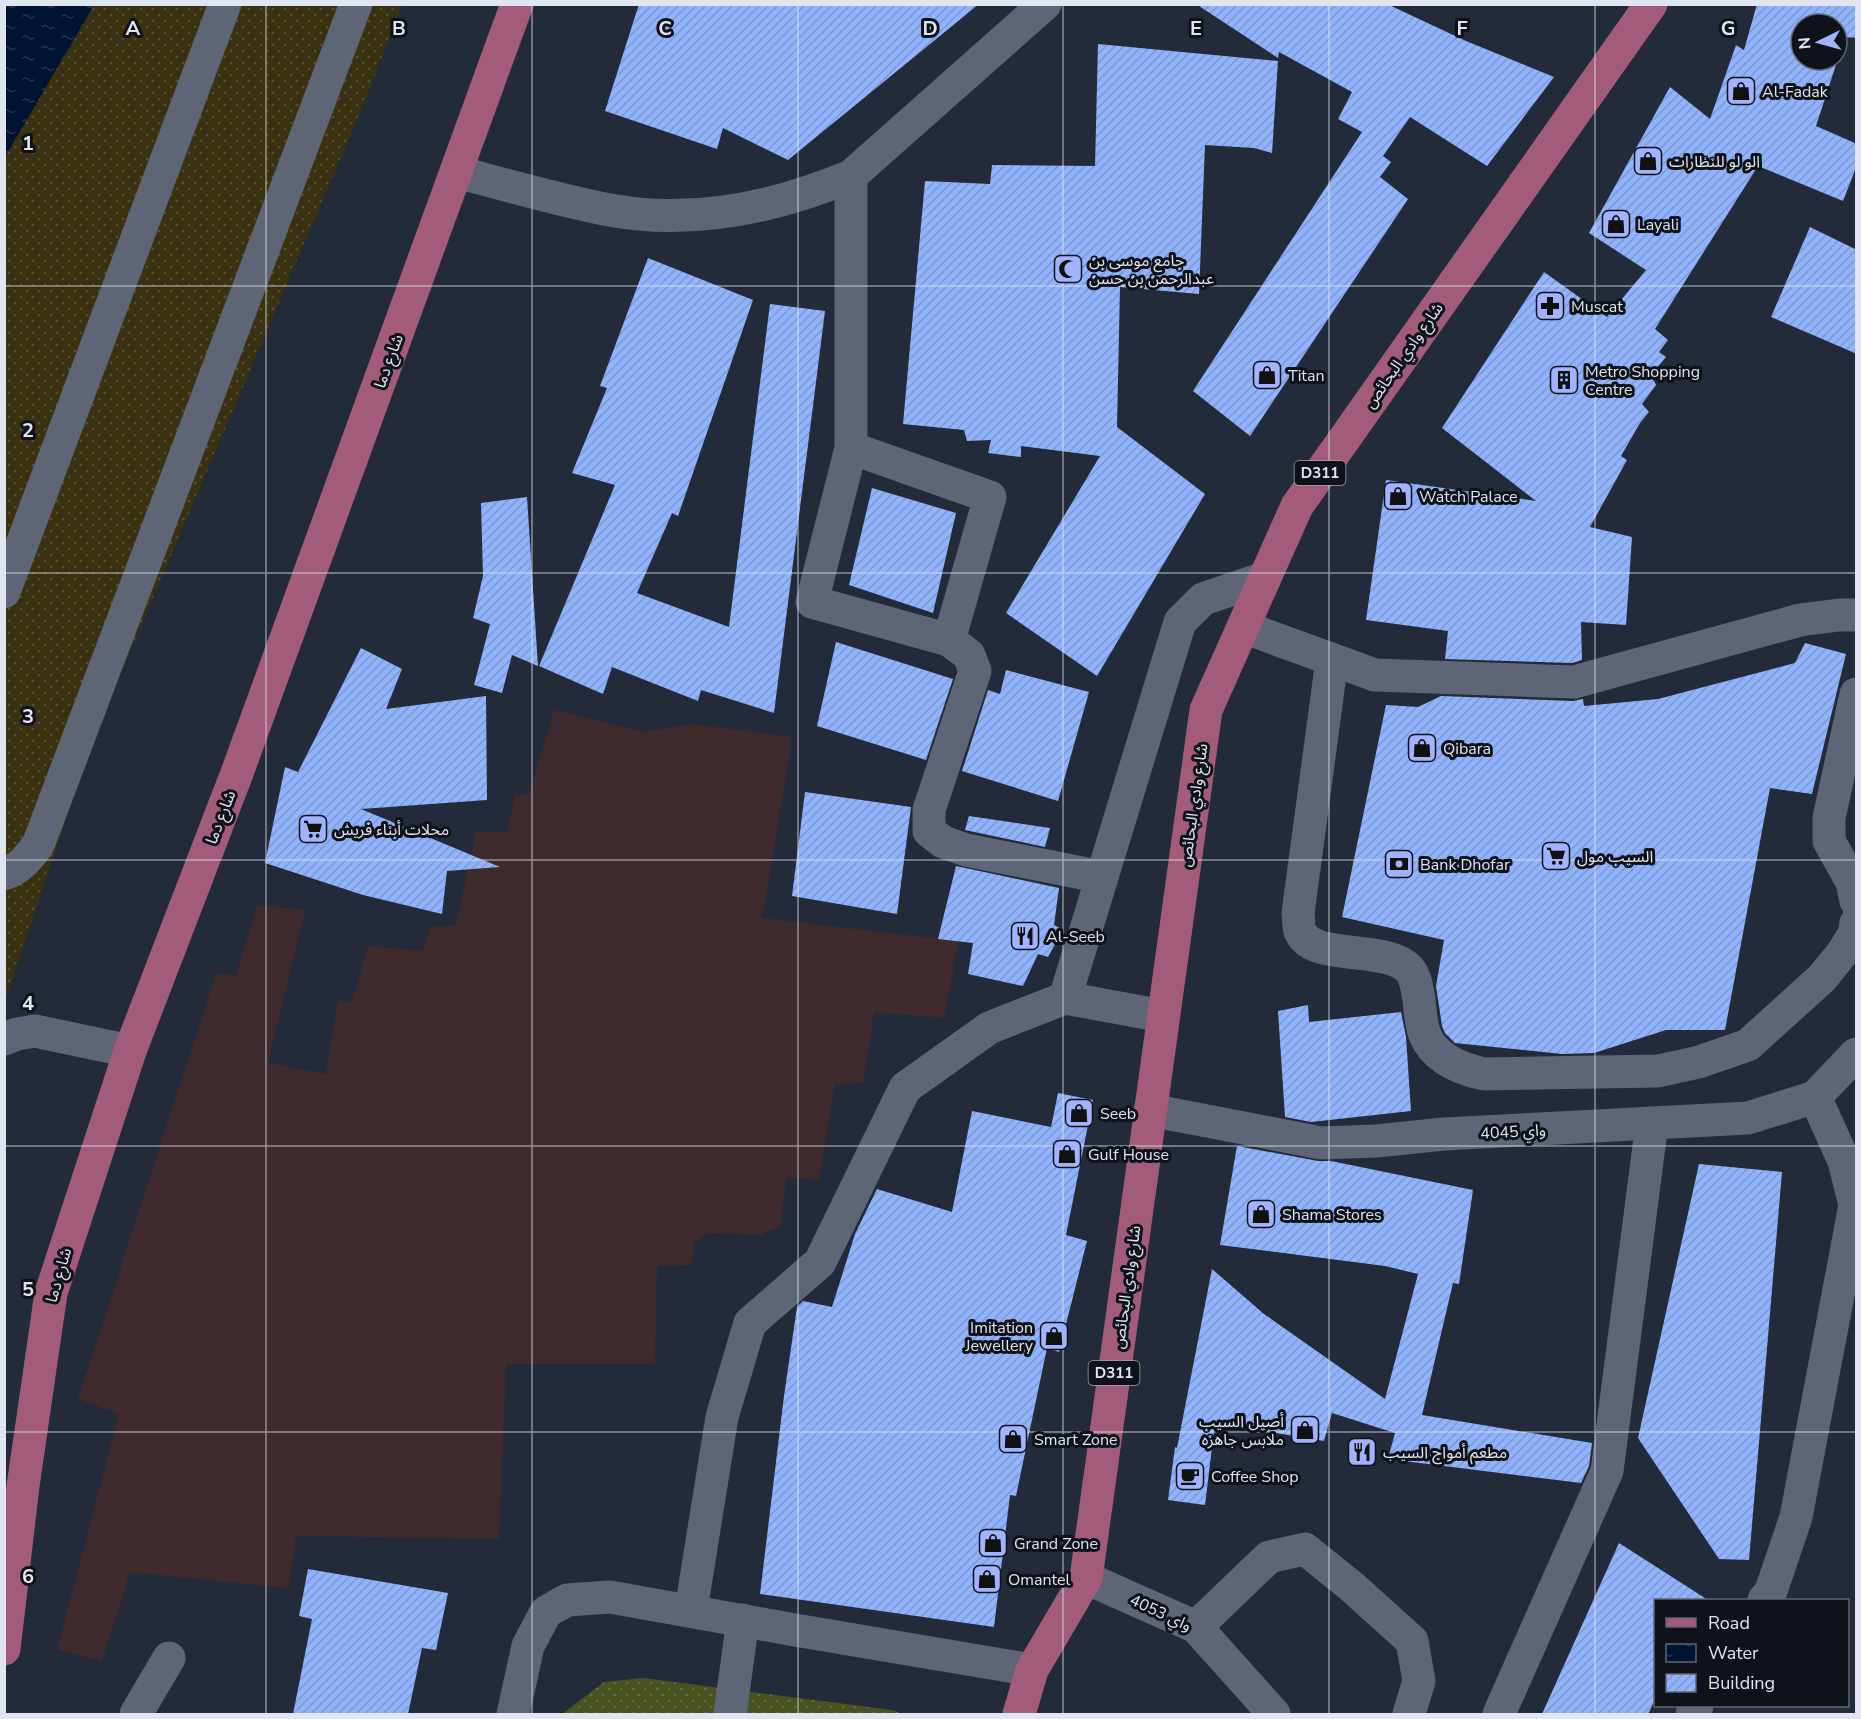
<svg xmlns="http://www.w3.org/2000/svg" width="1861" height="1719" font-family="'Nunito Sans','Noto Sans Arabic',sans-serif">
	<defs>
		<pattern id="grass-dots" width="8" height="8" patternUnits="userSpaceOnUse" patternTransform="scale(1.5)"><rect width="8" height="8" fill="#485321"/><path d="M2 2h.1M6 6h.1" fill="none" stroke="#626c42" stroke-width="1.8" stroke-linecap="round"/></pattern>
		<pattern id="sand-dots" width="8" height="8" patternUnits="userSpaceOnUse" patternTransform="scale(1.5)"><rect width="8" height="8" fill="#393110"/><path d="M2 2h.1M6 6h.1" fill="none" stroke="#554f33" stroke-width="1.8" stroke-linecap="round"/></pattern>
		<pattern id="water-ripples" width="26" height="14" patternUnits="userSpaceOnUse" patternTransform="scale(1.5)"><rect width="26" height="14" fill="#001332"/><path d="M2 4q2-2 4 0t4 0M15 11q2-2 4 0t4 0" fill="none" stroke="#253550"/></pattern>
		<pattern id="building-hatch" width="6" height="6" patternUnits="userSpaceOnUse" patternTransform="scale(1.5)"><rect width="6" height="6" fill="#91b3fe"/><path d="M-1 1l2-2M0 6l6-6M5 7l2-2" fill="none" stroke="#7e98d0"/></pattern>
	</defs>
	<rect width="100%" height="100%" fill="#232a39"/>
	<polygon fill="#3f2b2d" points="554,710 643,732 692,724 792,737 762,918 958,941 945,1018 874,1012 863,1083 835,1084 819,1180 787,1178 780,1226 760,1235 709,1233 694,1241 692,1265 657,1266 655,1364 506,1364 499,1539 296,1536 289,1588 130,1572 102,1661 57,1650 119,1414 78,1399 216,973 236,976 257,905 305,910 268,1063 326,1074 338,1001 352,1002 368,946 423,951 430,927 456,925 476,832 507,832 515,795 529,794"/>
	<polygon fill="url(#grass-dots)" points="643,1678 892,1710 903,1714 562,1714 604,1682"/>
	<polygon fill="url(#sand-dots)" points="94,5 402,5 362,108 94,736 5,1001 5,157"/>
	<polygon fill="url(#water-ripples)" points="5,4 94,5 5,157 4,5"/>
	<g fill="url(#building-hatch)" fill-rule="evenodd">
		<polygon points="639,4 979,4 788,160 723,128 717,149 605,111"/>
		<polygon points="1196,4 1387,4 1466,41 1554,77 1487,166 1410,117 1383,156 1391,162 1380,177 1408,199 1250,436 1193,391 1362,132 1338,119 1352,92 1279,52 1278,58"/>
		<path d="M1757 4H1857V38L1845 37 1816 126 1857 144V165L1843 201 1758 166 1655 329 1668 340 1659 352 1666 357 1651 375 1656 385 1642 404 1649 412 1640 423 1621 456 1627 460 1590 527 1632 537 1626 625 1581 622 1582 660 1572 663 1445 659 1448 631 1366 620 1386 480 1536 501 1442 428 1544 272 1607 317 1646 270 1589 233 1670 87 1710 119 1736 45 1744 50ZM1801 24H1837V60H1801Z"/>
		<polygon points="1098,44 1278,61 1272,153 1254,148 1205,145 1199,294 1120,287 1117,427 1205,494 1097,676 1006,613 1100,456 1021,446 1021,457 988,453 991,440 967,441 964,430 903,424 925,181 990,184 992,165 1095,166"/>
		<polygon points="1810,227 1857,250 1857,354 1771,317"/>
		<polygon points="648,258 753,300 678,516 672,513 637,593 729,627 770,304 825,311 774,713 701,690 698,701 612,667 603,694 539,666 615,485 572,473 607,388 600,386"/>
		<polygon points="872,488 956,513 933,613 849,585"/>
		<polygon points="527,497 538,666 512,655 502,693 474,685 490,624 473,618 483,576 481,503"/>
		<polygon points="836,642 953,679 926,760 817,726"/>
		<polygon points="1805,643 1846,654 1812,794 1770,788 1725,1030 1666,1030 1594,1053 1562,1054 1455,1043 1445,1033 1442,1026 1436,986 1444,940 1342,917 1386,705 1418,707 1441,696 1573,701 1583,699 1584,706 1658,699 1795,663"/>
		<polygon points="361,648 402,669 386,709 486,696 487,800 361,809 500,867 447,871 442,914 363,895 265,863 285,767 298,772"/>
		<polygon points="1006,670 1089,692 1058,801 962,771 988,690 1000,694"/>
		<polygon points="805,792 911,807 897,914 792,896"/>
		<polygon points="969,816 1050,828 1045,847 965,830"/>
		<polygon points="956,866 1059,888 1054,925 1063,930 1048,957 1038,954 1023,986 968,974 973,943 938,939"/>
		<polygon points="1308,1005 1309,1022 1401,1012 1406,1037 1411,1111 1311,1122 1285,1117 1278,1011"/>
		<polygon points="1058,1093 1093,1100 1066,1235 1087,1241 1059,1352 1047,1348 1016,1496 1010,1495 994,1627 760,1594 784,1396 797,1307 803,1301 832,1307 855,1234 877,1189 952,1212 972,1111 1051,1127"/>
		<polygon points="1237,1146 1318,1161 1331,1161 1473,1190 1459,1284 1453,1283 1422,1415 1592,1443 1589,1466 1581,1483 1388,1459 1395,1433 1332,1413 1324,1441 1215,1423 1205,1505 1168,1500 1175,1447 1177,1448 1212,1269 1264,1314 1385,1399 1418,1274 1385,1266 1220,1245"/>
		<polygon points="1699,1164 1782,1172 1749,1560 1719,1559 1638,1438"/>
		<polygon points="1619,1543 1708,1600 1656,1600 1656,1698 1648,1714 1542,1714"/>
		<polygon points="308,1569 448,1593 436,1650 422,1648 408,1714 293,1714 312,1619 299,1616"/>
	</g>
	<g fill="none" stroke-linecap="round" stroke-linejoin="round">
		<g stroke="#5d6577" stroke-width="33">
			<path d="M457 172C506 185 555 199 604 209 688 226 774 208 851 176L1045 4"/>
			<polyline points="851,448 990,497 949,640 812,602 851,448 851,176"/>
			<polyline points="4,592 225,4"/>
			<polyline points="1243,627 1375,675 1574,682 1800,620 1839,615 1856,615"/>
			<polyline points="949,640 969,655 975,671 929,810 929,831 943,842 966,850 1102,877"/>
			<path d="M1332 660 1298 913C1299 918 1298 926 1300 931 1312 962 1385 944 1409 969 1416 977 1417 989 1419 999 1420 1011 1421 1025 1425 1035 1435 1059 1461 1069 1484 1074L1658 1071 1699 1062 1748 1045 1822 978 1843 952 1854 934 1856 923"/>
			<polyline points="1856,694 1829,818 1829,841 1852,882 1856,901"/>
			<path d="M4 874C20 869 28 858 38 845L356 4"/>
			<polyline points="1065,998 1180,622 1203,599 1265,578"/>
			<polyline points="4,1039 17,1034 35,1031 130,1051"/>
			<polyline points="1815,1097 1844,1161 1856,1164"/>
			<polyline points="1150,1110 1321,1143 1376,1141 1444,1134 1748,1118 1815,1097 1856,1054"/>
			<polyline points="1086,1578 1196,1627 1274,1714"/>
			<polyline points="1764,1600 1771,1591 1796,1517 1855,1205 1844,1161"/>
			<polyline points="691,1610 722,1417 750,1323 820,1262 905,1088 989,1028 1065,998 1163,1016"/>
			<polyline points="1196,1627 1269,1557 1305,1549 1351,1586 1412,1641 1419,1681 1409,1714"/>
			<polyline points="136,1714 169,1658"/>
			<polyline points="513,1714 528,1646 546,1612 567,1600 610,1597 795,1630 1032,1670"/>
			<polyline points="730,1714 743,1620"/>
			<polyline points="1499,1714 1607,1471 1652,1123"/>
			<polyline points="1692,1714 1697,1706"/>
		</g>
		<g stroke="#a25c79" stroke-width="33">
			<polyline points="4,1649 23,1486 51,1293 130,1051 237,773 517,4"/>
			<polyline points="1019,1714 1032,1670 1086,1578 1206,710 1297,506 1651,4"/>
		</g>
	</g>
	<path fill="none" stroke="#e0e5ef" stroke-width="1.5" stroke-opacity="0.55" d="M266 4V1714M532 4V1714M798 4V1714M1063 4V1714M1329 4V1714M1595 4V1714M4 286H1856M4 573H1856M4 860H1856M4 1146H1856M4 1432H1856"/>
	<defs>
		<g id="shop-square" transform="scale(1.5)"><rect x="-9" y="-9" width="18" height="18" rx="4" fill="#a3b2fd" stroke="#0f1219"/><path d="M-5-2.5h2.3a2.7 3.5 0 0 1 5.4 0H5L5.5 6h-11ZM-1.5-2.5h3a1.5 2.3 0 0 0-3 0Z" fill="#111"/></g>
		<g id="mosque-square" transform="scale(1.5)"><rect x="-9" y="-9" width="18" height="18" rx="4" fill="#a3b2fd" stroke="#0f1219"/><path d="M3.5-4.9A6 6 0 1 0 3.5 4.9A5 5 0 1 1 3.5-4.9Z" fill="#111"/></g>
		<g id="pharmacy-square" transform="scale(1.5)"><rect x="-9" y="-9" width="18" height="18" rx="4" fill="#a3b2fd" stroke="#0f1219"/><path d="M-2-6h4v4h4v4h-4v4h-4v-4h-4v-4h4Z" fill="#111"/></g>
		<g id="building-square" transform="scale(1.5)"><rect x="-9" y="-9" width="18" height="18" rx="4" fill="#a3b2fd" stroke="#0f1219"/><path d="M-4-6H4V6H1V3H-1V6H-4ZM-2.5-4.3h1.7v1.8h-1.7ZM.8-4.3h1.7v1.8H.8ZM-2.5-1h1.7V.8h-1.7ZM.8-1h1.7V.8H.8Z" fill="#111"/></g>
		<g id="supermarket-square" transform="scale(1.5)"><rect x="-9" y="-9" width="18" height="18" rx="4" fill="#a3b2fd" stroke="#0f1219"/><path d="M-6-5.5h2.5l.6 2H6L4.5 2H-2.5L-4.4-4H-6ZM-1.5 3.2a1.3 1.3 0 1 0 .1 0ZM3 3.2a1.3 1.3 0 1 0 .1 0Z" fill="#111"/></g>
		<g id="bank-square" transform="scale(1.5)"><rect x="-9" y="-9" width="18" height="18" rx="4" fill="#a3b2fd" stroke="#0f1219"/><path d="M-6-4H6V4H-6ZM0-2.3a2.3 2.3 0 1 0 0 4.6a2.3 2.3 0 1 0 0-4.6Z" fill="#111"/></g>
		<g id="restaurant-square" transform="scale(1.5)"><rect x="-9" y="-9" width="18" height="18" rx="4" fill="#a3b2fd" stroke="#0f1219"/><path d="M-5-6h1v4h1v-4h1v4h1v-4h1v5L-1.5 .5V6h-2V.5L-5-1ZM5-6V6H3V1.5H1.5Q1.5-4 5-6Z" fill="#111"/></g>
		<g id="cafe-square" transform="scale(1.5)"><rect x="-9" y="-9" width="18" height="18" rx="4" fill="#a3b2fd" stroke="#0f1219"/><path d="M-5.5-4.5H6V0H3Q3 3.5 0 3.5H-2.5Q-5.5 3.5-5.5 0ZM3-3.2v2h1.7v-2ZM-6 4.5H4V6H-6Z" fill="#111"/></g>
	</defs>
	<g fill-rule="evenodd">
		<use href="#shop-square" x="1741" y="91"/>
		<use href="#shop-square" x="1648" y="161"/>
		<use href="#shop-square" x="1616" y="224"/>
		<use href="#mosque-square" x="1068" y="269"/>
		<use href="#pharmacy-square" x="1550" y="306"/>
		<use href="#shop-square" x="1267" y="375"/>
		<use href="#building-square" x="1564" y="380"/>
		<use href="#shop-square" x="1398" y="496"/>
		<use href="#shop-square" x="1422" y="748"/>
		<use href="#supermarket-square" x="313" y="829"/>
		<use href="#supermarket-square" x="1556" y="856"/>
		<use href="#bank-square" x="1399" y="864"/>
		<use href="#restaurant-square" x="1025" y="936"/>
		<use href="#shop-square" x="1079" y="1113"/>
		<use href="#shop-square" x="1067" y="1154"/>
		<use href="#shop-square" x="1261" y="1214"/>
		<use href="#shop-square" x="1054" y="1336"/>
		<use href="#shop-square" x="1305" y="1430"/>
		<use href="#shop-square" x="1013" y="1439"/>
		<use href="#restaurant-square" x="1362" y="1452"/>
		<use href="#cafe-square" x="1190" y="1476"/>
		<use href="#shop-square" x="993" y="1543"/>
		<use href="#shop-square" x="987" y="1579"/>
	</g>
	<g text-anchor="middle" stroke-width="6" stroke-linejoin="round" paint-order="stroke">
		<g fill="#0f1219" stroke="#a1a6af" stroke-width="1.5">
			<rect x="1294.5" y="461" width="51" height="24" rx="4.5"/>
			<rect x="1088.5" y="1361" width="51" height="24" rx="4.5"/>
		</g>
		<g font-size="15" font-weight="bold" fill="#e0e5ef">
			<text x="1320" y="478">D311</text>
			<text x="1114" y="1378">D311</text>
		</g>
		<g font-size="16" fill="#e0e5ef" stroke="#0f1219" text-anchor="start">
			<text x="1762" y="97">Al-Fadak</text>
			<text x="1669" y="167">الو لو للنظارات</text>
			<text x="1637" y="230">Layali</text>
			<text x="1089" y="266">جامع موسى بن<tspan x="1089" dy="18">عبدالرحمن بن حسن</tspan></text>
			<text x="1571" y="312">Muscat</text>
			<text x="1585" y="377">Metro Shopping<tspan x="1585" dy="18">Centre</tspan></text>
			<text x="1288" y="381">Titan</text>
			<text x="1419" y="502">Watch Palace</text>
			<text x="1443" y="754">Qibara</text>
			<text x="334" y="835">محلات أبناء فريش</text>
			<text x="1577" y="862">السيب مول</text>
			<text x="1420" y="870">Bank Dhofar</text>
			<text x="1046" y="942">Al-Seeb</text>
			<text x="1100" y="1119">Seeb</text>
			<text x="1088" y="1160">Gulf House</text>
			<text x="1282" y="1220">Shama Stores</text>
			<text x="1033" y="1333" text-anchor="end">Imitation<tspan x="1033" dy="18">Jewellery</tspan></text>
			<text x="1284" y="1427" text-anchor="end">أصيل السيب<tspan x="1284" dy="18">ملابس جاهزه</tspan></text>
			<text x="1034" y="1445">Smart Zone</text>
			<text x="1383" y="1458">مطعم أمواج السيب</text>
			<text x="1211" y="1482">Coffee Shop</text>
			<text x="1014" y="1549">Grand Zone</text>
			<text x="1008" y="1585">Omantel</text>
		</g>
		<g font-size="16" fill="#e0e5ef" stroke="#0f1219">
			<text transform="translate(1403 355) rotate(-55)" y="6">شارع وادي البحائص</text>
			<text transform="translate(388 361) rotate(-70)" y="6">شارع دما</text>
			<text transform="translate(1193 805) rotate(-82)" y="6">شارع وادي البحائص</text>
			<text transform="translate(220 817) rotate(-69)" y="6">شارع دما</text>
			<text transform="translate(1513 1131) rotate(-3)" y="6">واي 4045</text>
			<text transform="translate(58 1275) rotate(-74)" y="6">شارع دما</text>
			<text transform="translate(1126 1287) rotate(-82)" y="6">شارع وادي البحائص</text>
			<text transform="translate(1161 1612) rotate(25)" y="6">واي 4053</text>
		</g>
	</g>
	<g font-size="20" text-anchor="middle" font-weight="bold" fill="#e0e5ef" stroke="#0f1219" stroke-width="6" stroke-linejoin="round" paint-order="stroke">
		<text x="133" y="35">A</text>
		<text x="399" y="35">B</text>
		<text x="665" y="35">C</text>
		<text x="930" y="35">D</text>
		<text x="1196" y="35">E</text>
		<text x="1462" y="35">F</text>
		<text x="1728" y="35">G</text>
		<text x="28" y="150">1</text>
		<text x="28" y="437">2</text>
		<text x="28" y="723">3</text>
		<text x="28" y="1010">4</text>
		<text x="28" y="1296">5</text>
		<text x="28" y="1583">6</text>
	</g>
	<rect width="1861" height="1719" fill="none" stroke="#e0e5ef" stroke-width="12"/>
	<rect x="1654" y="1599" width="195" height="108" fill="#0f1219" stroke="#63666f" stroke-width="1.5"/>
	<rect x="1666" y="1618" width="30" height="9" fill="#a25c79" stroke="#63666f" stroke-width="1.5"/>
	<text x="1708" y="1629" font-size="18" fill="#e0e5ef">Road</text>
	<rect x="1666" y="1644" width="30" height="18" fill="url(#water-ripples)" stroke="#63666f" stroke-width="1.5"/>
	<text x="1708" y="1659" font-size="18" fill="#e0e5ef">Water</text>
	<rect x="1666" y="1674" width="30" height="18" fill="url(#building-hatch)" stroke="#63666f" stroke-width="1.5"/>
	<text x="1708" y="1689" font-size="18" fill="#e0e5ef">Building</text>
	<g transform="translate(1819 42) rotate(265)"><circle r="28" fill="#0f1219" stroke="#63666f" stroke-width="1.5"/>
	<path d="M0-4.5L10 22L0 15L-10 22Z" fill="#a3b2fd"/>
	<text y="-9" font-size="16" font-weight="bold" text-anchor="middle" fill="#e0e5ef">N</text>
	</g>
</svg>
